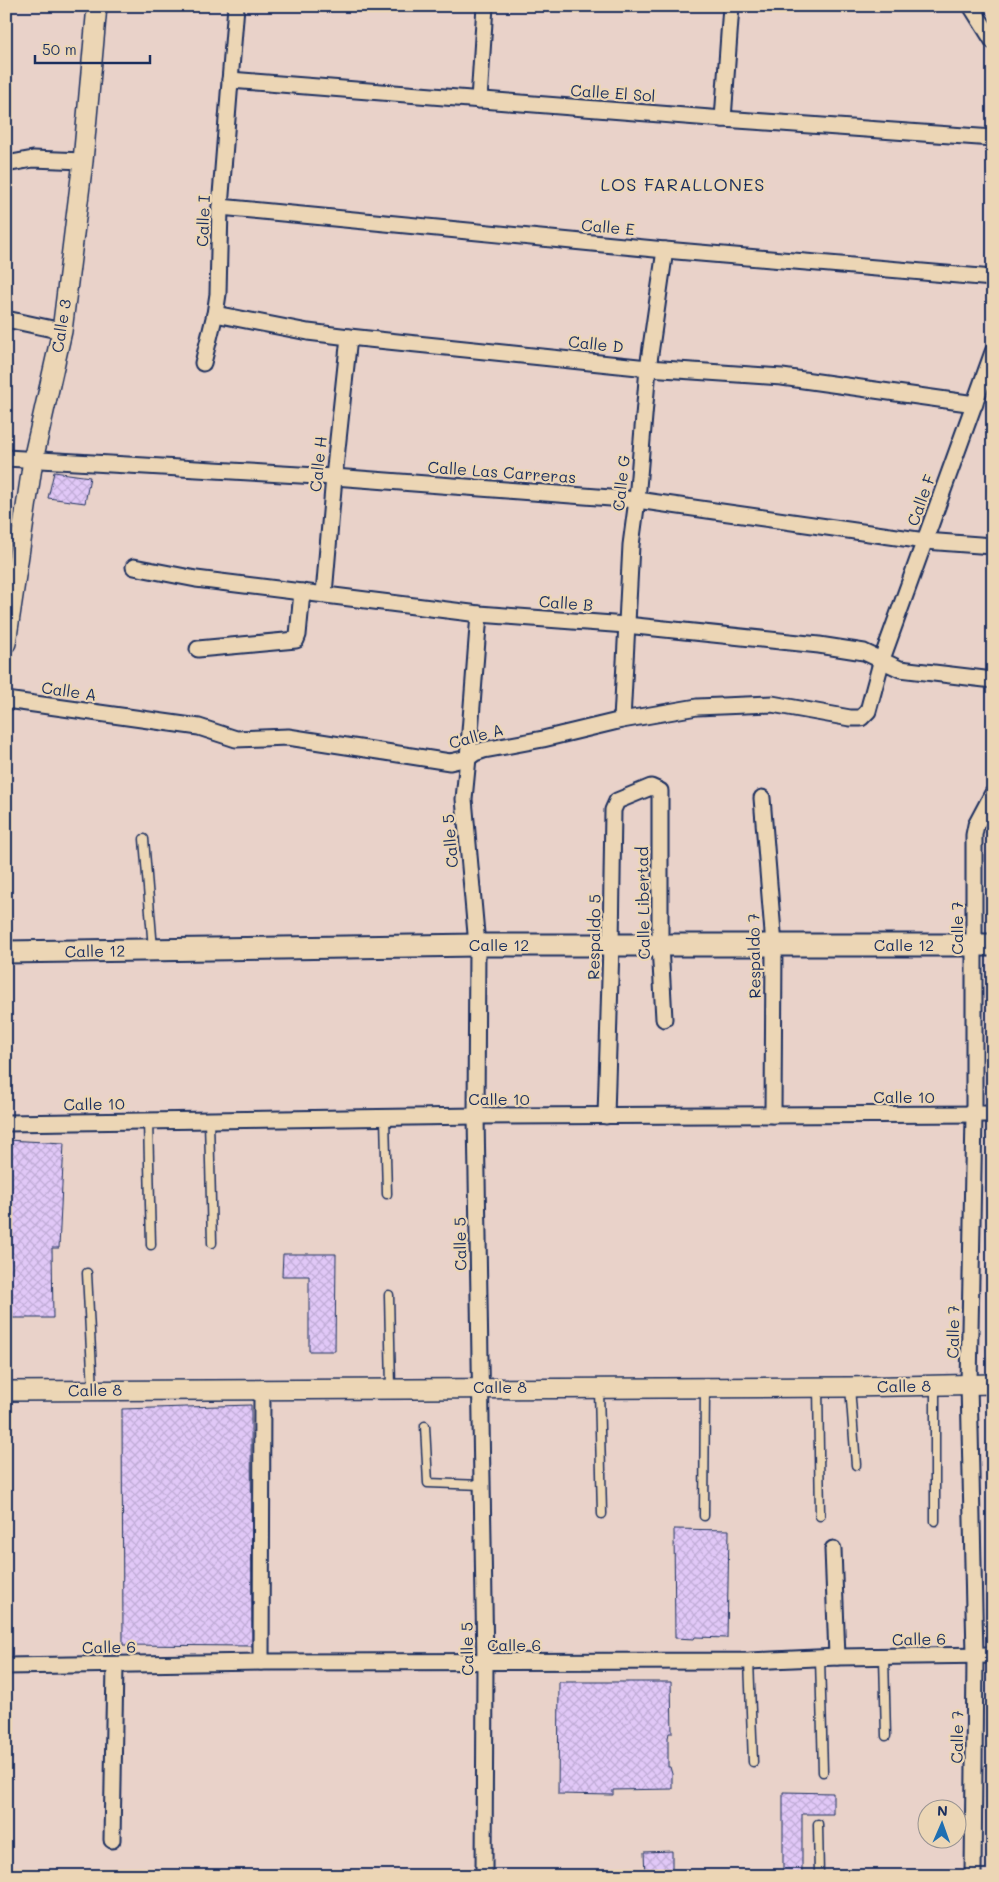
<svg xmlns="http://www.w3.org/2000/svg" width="999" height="1882" font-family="Mali,sans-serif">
	<defs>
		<pattern id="building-cross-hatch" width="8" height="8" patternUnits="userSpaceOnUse" patternTransform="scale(1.25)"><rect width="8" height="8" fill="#e1c8f7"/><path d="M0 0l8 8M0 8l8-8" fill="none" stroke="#c0acd6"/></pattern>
	</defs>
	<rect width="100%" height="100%" fill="#e9d2c9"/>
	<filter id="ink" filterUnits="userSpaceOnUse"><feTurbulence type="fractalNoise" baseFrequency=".02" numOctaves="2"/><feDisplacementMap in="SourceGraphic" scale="10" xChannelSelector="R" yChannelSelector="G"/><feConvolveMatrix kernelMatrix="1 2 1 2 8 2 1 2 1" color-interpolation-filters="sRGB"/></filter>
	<g filter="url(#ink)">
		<g fill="url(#building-cross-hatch)" stroke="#1b2f5e">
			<polygon points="54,472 90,477 85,503 48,498"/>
			<polygon points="6,1140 64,1143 59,1248 52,1248 53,1318 6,1318"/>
			<polygon points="283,1254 336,1254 335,1351 309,1351 309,1276 282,1276"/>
			<polygon points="251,1405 252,1646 123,1645 122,1409"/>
			<polygon points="674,1529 729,1530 727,1638 695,1637 694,1639 675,1638"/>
			<polygon points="559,1682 671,1682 672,1733 669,1733 668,1738 668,1767 670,1767 672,1774 672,1789 613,1790 613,1795 558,1794"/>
			<polygon points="783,1792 833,1793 833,1814 802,1814 802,1876 783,1876"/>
			<polygon points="672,1851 672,1876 645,1876 644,1852"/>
		</g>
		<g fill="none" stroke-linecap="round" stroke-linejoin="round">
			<g stroke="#1b2f5e" stroke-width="11">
				<g id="service">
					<polyline points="144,839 153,949"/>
					<polyline points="385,1118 387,1194"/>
					<polyline points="209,1120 212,1243"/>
					<polyline points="148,1121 151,1245"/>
					<polyline points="87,1273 93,1390"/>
					<polyline points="389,1295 391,1388"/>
					<polyline points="935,1385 935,1521"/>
					<polyline points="818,1387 820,1516"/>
					<polyline points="850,1387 856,1465"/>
					<polyline points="599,1389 602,1514"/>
					<polyline points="425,1426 428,1483 482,1485"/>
					<polyline points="704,1516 705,1387"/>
					<polyline points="884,1657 886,1736"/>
					<polyline points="820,1658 823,1772"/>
					<polyline points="749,1661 753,1762"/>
					<polyline points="818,1824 819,1876"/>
				</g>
			</g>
			<g stroke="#1b2f5e" stroke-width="19">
				<g id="minor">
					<polyline points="971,6 993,41"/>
					<polyline points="230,80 723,119 993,138"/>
					<polyline points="479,100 485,6"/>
					<polyline points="723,119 731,6"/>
					<polyline points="6,164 33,159 83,161"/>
					<polyline points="220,207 665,250 993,278"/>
					<polyline points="215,314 308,332 349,337 648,368 782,377 975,404"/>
					<polyline points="6,319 62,331"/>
					<polyline points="203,363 215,314 218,294 220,207 236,6"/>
					<polyline points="6,458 334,477 637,500 925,541 993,546"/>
					<polyline points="134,567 196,579 479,614 626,625 819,645 864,652 900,669 993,680"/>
					<polyline points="324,594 334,477 349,337"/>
					<polyline points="479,614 468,758 464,799 477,945 476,1116 485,1662 484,1876"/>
					<polyline points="198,649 296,640 298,635 302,592"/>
					<polyline points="6,700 199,727 236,739 288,737 450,762 468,758 475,753 484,750 543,739 622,720 697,707 772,704 850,718 861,718 868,711 882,659 993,352"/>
					<polyline points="622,720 631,545 637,500 648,368 665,250"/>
					<polyline points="762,798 774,945 773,1115"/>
					<polyline points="606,1116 611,945 613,810 617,801 651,787 660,791 660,945 664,1019"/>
					<polyline points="6,1123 476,1116 993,1114"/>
					<polyline points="833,1549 837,1657"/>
					<polyline points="261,1662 262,1388"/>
					<polyline points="6,1666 261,1662 749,1661 837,1657 993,1655"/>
					<polyline points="112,1840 115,1665"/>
					<polyline points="973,1876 975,1655 969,1384 974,1115 974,835 976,825 993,793"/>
				</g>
			</g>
			<g stroke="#1b2f5e" stroke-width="22">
				<g id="tertiary">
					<polyline points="6,643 33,460 62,331 83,161 97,6"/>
					<polyline points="6,1391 850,1387 993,1384"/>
				</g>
			</g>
			<g stroke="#1b2f5e" stroke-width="25">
				<polyline id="secondary" points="6,952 477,945 993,945"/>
			</g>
			<use href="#service" stroke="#ecd6b5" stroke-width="8"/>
			<use href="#minor" stroke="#ecd6b5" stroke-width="15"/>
			<use href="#tertiary" stroke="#ecd6b5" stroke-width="19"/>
			<use href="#secondary" stroke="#ecd6b5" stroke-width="21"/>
		</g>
	</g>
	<g text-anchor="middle" stroke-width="4.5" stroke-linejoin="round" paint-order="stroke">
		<g font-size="16" fill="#1b2f5e" stroke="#ecd6b5">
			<text transform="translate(613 93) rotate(4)" y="6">Calle El Sol</text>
			<text transform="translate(203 221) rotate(-88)" y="6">Calle I</text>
			<text transform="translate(608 227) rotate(5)" y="6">Calle E</text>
			<text transform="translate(61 326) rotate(-81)" y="6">Calle 3</text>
			<text transform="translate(596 344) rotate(6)" y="6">Calle D</text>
			<text transform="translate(318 464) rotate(-84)" y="6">Calle H</text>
			<text transform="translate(502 472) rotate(4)" y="6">Calle Las Carreras</text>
			<text transform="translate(621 483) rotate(-84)" y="6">Calle G</text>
			<text transform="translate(921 500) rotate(-70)" y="6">Calle F</text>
			<text transform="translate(566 603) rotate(4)" y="6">Calle B</text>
			<text transform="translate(69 691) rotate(8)" y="6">Calle A</text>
			<text transform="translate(476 736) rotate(-15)" y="6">Calle A</text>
			<text transform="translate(450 841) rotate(-95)" y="6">Calle 5</text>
			<text transform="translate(643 903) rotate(-91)" y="6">Calle Libertad</text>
			<text transform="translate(957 928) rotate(-90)" y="6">Calle 7</text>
			<text transform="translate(594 937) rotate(-89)" y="6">Respaldo 5</text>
			<text x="499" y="951">Calle 12</text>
			<text x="904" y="951">Calle 12</text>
			<text transform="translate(95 951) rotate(-1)" y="6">Calle 12</text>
			<text transform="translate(754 956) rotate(-91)" y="6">Respaldo 7</text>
			<text x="904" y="1103">Calle 10</text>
			<text x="499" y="1105">Calle 10</text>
			<text transform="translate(94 1104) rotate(-1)" y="6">Calle 10</text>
			<text transform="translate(460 1244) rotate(-91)" y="6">Calle 5</text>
			<text transform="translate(953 1332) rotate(-89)" y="6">Calle 7</text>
			<text transform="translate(904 1386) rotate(-1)" y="6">Calle 8</text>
			<text x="500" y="1393">Calle 8</text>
			<text transform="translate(95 1390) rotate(-1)" y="6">Calle 8</text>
			<text transform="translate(919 1639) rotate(-1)" y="6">Calle 6</text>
			<text x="514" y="1651">Calle 6</text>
			<text transform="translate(109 1647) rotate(-1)" y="6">Calle 6</text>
			<text transform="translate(467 1649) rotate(-91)" y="6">Calle 5</text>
			<text transform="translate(957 1737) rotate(-89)" y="6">Calle 7</text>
		</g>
		<g font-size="18" letter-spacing="1" fill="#1b2f5e" stroke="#ecd6b5">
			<text x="683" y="191">LOS FARALLONES</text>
		</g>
	</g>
	<rect width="999" height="1882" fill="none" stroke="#ecd6b5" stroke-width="25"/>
	<rect x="12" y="12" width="974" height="1857" fill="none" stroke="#1b2f5e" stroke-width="2" filter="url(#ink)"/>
	<g transform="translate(942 1824) rotate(2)"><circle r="24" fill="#ecd6b5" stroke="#989392"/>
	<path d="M0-4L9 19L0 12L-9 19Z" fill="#1f6fb2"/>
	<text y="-8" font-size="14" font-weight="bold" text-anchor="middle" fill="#1b2f5e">N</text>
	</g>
	<path d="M35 55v8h115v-8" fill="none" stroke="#1b2f5e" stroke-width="2.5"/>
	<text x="42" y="55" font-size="15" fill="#1b2f5e" stroke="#ecd6b5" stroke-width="4" paint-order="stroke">50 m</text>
</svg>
